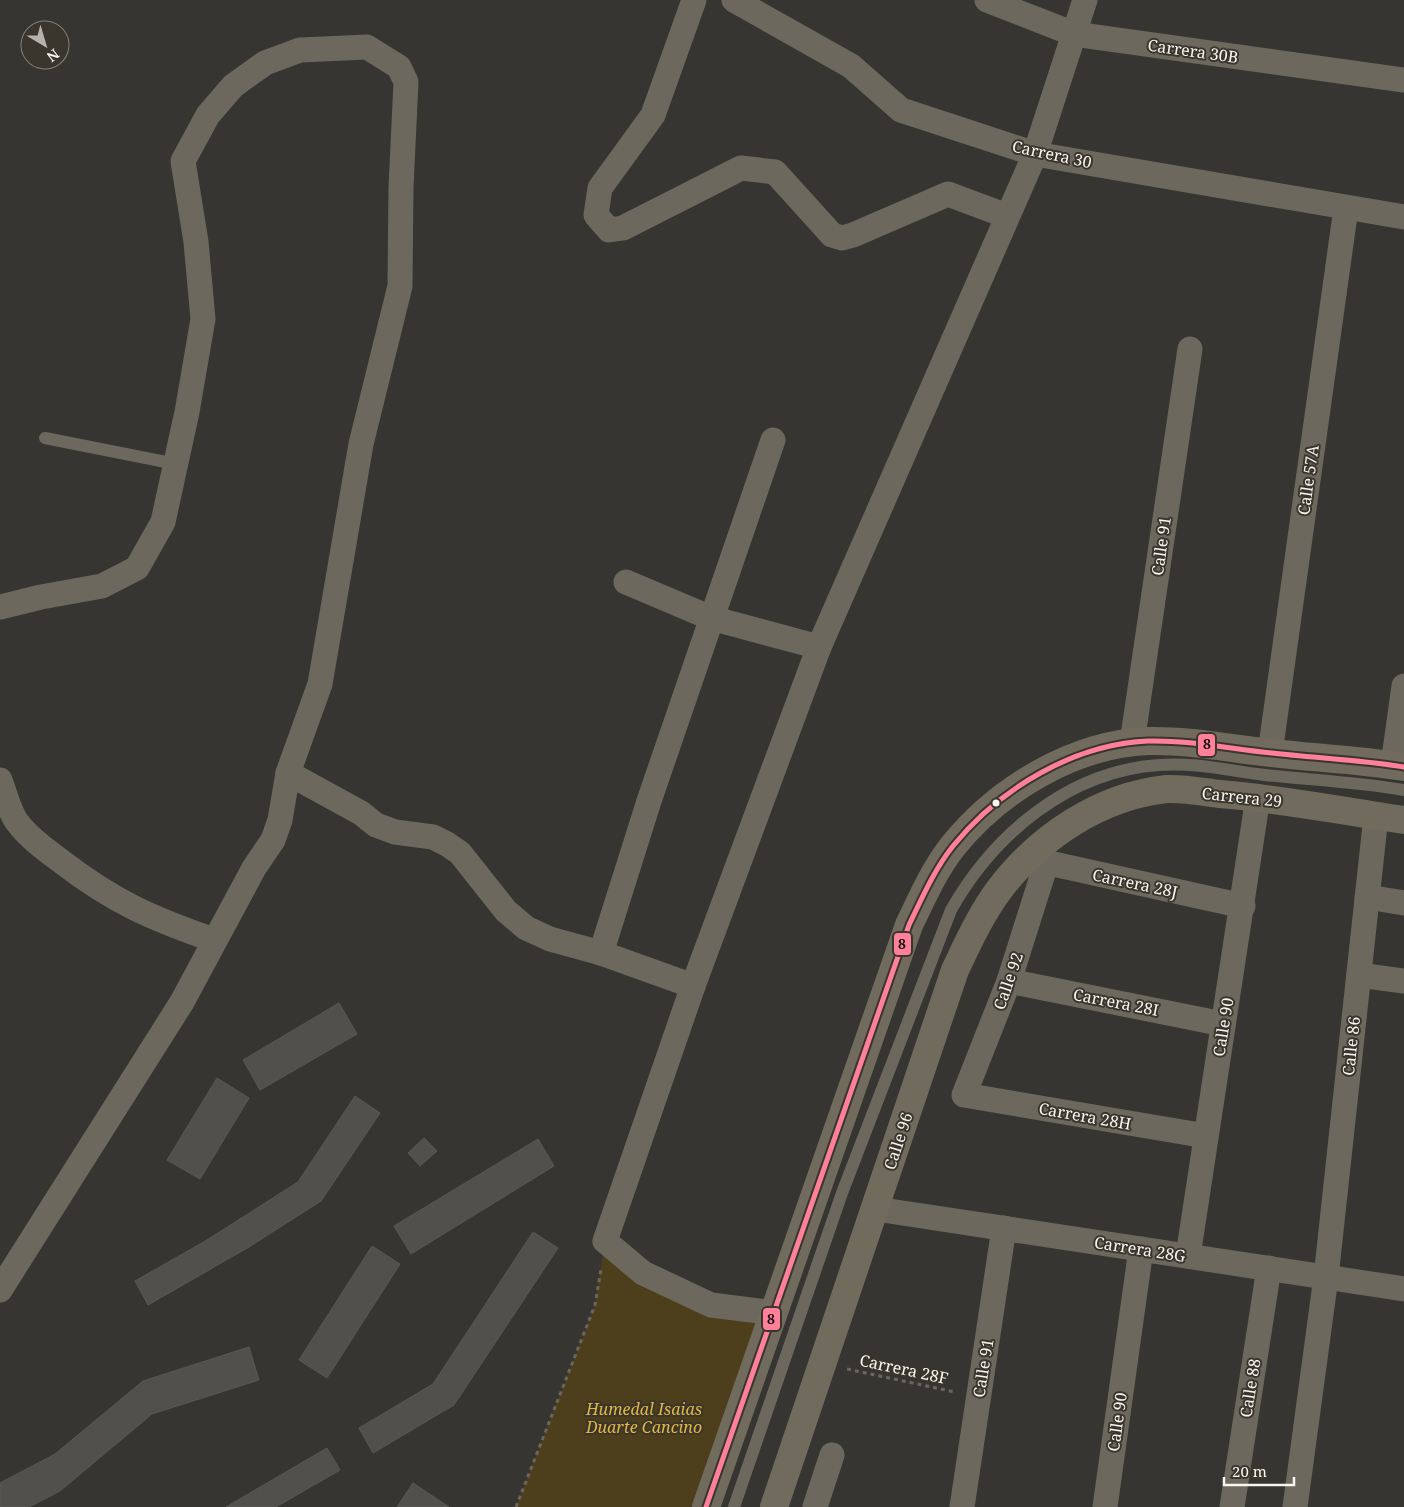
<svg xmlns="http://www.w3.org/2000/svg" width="1404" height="1507" font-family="'Noto Serif',serif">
	<rect width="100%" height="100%" fill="#373531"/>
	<polygon fill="#4d3f1b" points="605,1241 643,1273 775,1313 706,1507 516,1507 595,1305"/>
	<g fill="#52504d" stroke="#595854">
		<polygon points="339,1003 357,1034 260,1090 243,1060"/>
		<polygon points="217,1078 249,1098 200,1179 167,1160"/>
		<polygon points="355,1096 380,1113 321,1201 249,1247 148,1305 135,1281 207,1240 298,1182"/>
		<polygon points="424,1138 437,1151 420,1166 408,1153"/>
		<polygon points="538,1139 554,1166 411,1254 394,1226"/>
		<polygon points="533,1232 558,1248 454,1405 373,1453 359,1428 433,1384"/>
		<polygon points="372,1246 400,1264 327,1378 299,1360"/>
		<polygon points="249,1347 259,1380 152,1414 60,1491 29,1507 0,1507 0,1483 55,1454 143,1381"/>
		<polygon points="327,1448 340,1470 276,1507 226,1507"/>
		<polygon points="413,1483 449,1507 397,1507"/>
	</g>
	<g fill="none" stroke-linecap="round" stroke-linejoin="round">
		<g stroke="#6a665f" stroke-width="3" stroke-dasharray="4 4" stroke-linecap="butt">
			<polyline points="847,1369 955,1392"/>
			<polyline points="516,1507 595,1305 601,1269"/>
		</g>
		<g stroke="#6d685e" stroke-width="12">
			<polyline points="45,438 176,464"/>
			<path d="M734 1507 842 1193 951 910C994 834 1069 771 1159 765 1195 762 1230 771 1265 775 1311 780 1358 782 1404 790"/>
		</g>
		<g stroke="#6d685e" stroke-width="25">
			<polyline points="694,0 653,115 600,188 596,215 609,230 623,228 741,168 775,172 832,235 842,238 853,235 948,194 1007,216"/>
			<polyline points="734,0 851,66 901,110 1035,154 1404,217"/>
			<polyline points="987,0 1074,34 1404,80"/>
			<polyline points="626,582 711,618 819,647"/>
			<polyline points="0,607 41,597 102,586 137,568 163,522 187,412 203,319 196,242 183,161 208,115 233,86 265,63 300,50 367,47 399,67 406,82 401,187 400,286 361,444 320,684 288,773 280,820 273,840 254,868 182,1002 0,1290"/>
			<polyline points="1132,743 1190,349"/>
			<polyline points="1270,753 1346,208"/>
			<polyline points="1393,765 1404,686"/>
			<polyline points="288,773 361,813 376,825 395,832 433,837 447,844 460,853 506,911 526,928 550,939 601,953 693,986"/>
			<path d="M0 780C5 793 9 811 17 822 29 838 46 850 62 862 114 902 153 919 214 940"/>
			<polyline points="1031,859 1243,906"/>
			<polyline points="1046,864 1009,981 964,1095 1206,1136"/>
			<polyline points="1367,897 1404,903"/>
			<polyline points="601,953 649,801 773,440"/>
			<polyline points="1359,975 1404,981"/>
			<polyline points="1009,981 1223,1024"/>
			<polyline points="876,1209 1404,1289"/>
			<polyline points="1188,1256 1258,797"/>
			<polyline points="775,1313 711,1305 643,1273 605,1241 693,986 819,647 1035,154 1085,0"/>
			<polyline points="815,1507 832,1455"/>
			<polyline points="962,1507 1004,1228"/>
			<polyline points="1105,1507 1141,1249"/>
			<polyline points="1232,1507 1269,1268"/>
			<polyline points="1295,1507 1326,1277 1376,816"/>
		</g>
		<g stroke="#706b5d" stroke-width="28">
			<path d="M706 1507 909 925C922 898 934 870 953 846 999 789 1074 744 1148 741 1190 740 1231 749 1272 753 1316 758 1361 760 1404 767"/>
			<path d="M774 1507 955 970C968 943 981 914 999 890 1039 837 1100 796 1167 789 1184 788 1203 792 1220 794 1282 799 1343 811 1404 820"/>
		</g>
		<g stroke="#3a362e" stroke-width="9">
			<path id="bus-1" d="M706 1507 909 925C922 898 934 870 953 846 999 789 1074 744 1148 741 1190 740 1231 749 1272 753 1316 758 1361 760 1404 767"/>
		</g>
		<use href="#bus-1" stroke="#ff8098" stroke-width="5"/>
	</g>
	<circle fill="#f7f5ef" stroke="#3a362e" stroke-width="2" cx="996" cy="803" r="4.5"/>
	<g text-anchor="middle" stroke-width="4" stroke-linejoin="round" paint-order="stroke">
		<g font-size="16" fill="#f7f5ef" stroke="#3a362e">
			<text transform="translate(1193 51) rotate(8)" y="6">Carrera 30B</text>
			<text transform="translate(1052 154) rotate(12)" y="6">Carrera 30</text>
			<text transform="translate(1308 480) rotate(-82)" y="6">Calle 57A</text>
			<text transform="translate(1161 546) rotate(-82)" y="6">Calle 91</text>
			<text transform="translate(1242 797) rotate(6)" y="6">Carrera 29</text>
			<text transform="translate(1135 883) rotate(12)" y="6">Carrera 28J</text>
			<text transform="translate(1008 981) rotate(-71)" y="6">Calle 92</text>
			<text transform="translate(1116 1002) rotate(11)" y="6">Carrera 28I</text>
			<text transform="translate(1223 1027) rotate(-81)" y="6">Calle 90</text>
			<text transform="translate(1351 1046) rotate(-84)" y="6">Calle 86</text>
			<text transform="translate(1085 1116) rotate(10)" y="6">Carrera 28H</text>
			<text transform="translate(898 1141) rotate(-72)" y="6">Calle 96</text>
			<text transform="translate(1140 1249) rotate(9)" y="6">Carrera 28G</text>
			<text transform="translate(983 1368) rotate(-81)" y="6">Calle 91</text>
			<text transform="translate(904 1369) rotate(12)" y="6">Carrera 28F</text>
			<text transform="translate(1250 1388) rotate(-81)" y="6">Calle 88</text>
			<text transform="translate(1117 1422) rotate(-82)" y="6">Calle 90</text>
		</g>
		<g font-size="16" font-style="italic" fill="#e5b73e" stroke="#3a362e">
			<text x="644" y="1415">Humedal Isaias<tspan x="644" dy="18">Duarte Cancino</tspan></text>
		</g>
	</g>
	<g stroke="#3a362e" stroke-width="2">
		<rect x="1197" y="733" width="19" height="24" rx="5" fill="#ff8098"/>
		<rect x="893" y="932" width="19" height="24" rx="5" fill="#ff8098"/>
		<rect x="762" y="1307" width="19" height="24" rx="5" fill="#ff8098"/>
	</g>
	<g font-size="14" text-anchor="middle" font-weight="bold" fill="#111">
		<text x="1207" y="749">8</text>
		<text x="902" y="949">8</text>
		<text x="771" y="1324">8</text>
	</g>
	<g transform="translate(45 45) rotate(142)"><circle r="24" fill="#3a362e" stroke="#86827b"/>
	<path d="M0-4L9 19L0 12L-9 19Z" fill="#b4b2ac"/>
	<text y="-8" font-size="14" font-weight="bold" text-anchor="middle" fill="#f7f5ef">N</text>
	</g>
	<path d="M1224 1477v8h70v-8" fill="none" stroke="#f7f5ef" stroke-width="2.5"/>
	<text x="1232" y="1477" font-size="15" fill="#f7f5ef" stroke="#3a362e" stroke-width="4" paint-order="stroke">20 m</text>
</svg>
